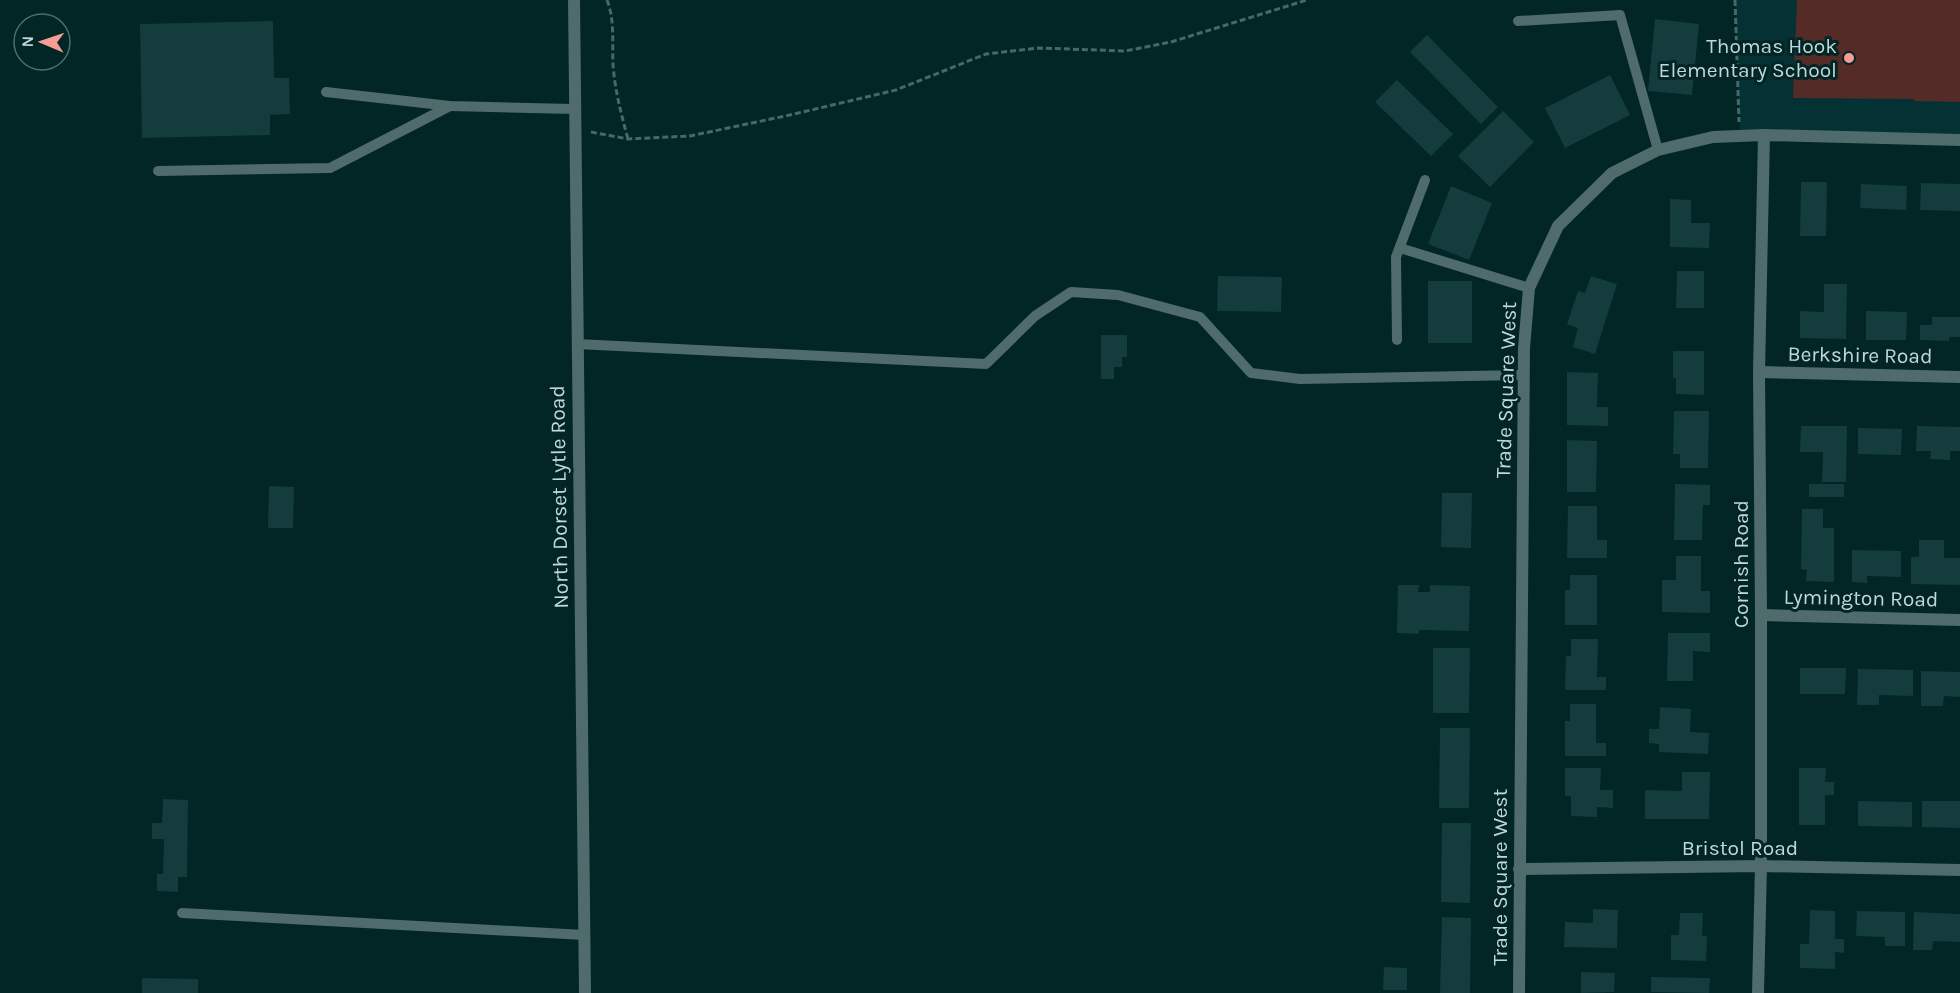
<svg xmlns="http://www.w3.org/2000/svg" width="1960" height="993" font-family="Karla,sans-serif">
	<rect width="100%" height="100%" fill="#022526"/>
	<polygon fill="#043133" points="1735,0 1960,0 1960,140 1740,136"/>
	<polygon fill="#552b27" points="1797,0 1960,0 1960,102 1914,101 1914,99 1793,98"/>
	<g fill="#143c3d">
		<polygon points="1655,19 1699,24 1692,95 1648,91"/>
		<polygon points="273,21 274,78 289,78 290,114 270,115 270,135 142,138 140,24"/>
		<polygon points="1427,35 1498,107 1481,124 1410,52"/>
		<polygon points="1610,75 1630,115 1565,148 1545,108"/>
		<polygon points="1397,80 1453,134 1431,156 1375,102"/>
		<polygon points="1503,111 1534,142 1490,187 1458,156"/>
		<polygon points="1801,182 1827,182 1826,236 1800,236"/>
		<polygon points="1921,183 1960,184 1960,211 1920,210"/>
		<polygon points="1861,184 1907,186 1906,210 1860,208"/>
		<polygon points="1451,186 1492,203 1469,260 1428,244"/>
		<polygon points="1670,199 1691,200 1691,223 1710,223 1709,248 1670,247"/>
		<polygon points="1677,271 1704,271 1704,308 1676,308"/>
		<polygon points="1218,276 1282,277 1281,312 1217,311"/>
		<polygon points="1591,276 1617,284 1595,354 1573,347 1578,328 1567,324 1578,291 1585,293"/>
		<rect x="1428" y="281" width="44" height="62"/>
		<polygon points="1824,284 1847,284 1846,339 1800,338 1800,311 1824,312"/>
		<polygon points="1866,311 1907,312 1906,340 1866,340"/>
		<polygon points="1932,317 1960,317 1960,337 1949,337 1949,341 1920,340 1920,325 1932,325"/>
		<polygon points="1101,335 1127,335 1127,357 1122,357 1122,367 1114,367 1114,379 1101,379"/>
		<polygon points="1673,351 1704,351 1704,395 1676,394 1676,378 1673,378"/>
		<polygon points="1567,372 1598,373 1597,407 1608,407 1608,426 1567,425"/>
		<polygon points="1674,411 1709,411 1708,468 1680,468 1680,454 1673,454"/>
		<polygon points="1801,426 1847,426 1846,482 1822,482 1823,452 1800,452"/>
		<polygon points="1917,426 1960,427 1960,451 1950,451 1950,460 1930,459 1931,451 1916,451"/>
		<polygon points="1858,428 1902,429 1901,455 1858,454"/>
		<polygon points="1567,440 1597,441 1596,492 1567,492"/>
		<polygon points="1675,484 1710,485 1710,505 1703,505 1702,540 1674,540"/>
		<rect x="1809" y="484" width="35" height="13"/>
		<polygon points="269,486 294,487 293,528 268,528"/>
		<polygon points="1442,493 1472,493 1471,548 1441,547"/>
		<polygon points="1568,506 1597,506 1597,540 1607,540 1607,558 1567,558"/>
		<polygon points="1802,509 1823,509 1823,528 1834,528 1834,582 1806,581 1807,570 1801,569"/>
		<polygon points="1919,540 1944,540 1944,558 1960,558 1960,585 1911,584 1911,557 1919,557"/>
		<polygon points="1852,550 1901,551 1901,577 1867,576 1867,583 1852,582"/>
		<polygon points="1676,556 1701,556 1701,591 1710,591 1710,613 1662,612 1662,580 1676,580"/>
		<polygon points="1570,575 1597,575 1597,625 1565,625 1565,590 1570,590"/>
		<polygon points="1398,585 1419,585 1418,592 1430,592 1430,585 1470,586 1469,631 1419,630 1419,634 1397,633"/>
		<polygon points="1668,633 1710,633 1710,652 1693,651 1693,681 1667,681"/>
		<polygon points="1571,639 1598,639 1597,677 1606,677 1606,690 1565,690 1566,656 1571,656"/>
		<polygon points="1433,648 1470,648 1469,713 1433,713"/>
		<polygon points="1800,668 1846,668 1845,694 1800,694"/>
		<polygon points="1858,669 1913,670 1913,696 1879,695 1879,705 1857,705"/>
		<polygon points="1921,671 1960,672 1960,697 1944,696 1943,706 1921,706"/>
		<polygon points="1570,704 1596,704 1596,743 1606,743 1606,756 1565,756 1565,721 1570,721"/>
		<polygon points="1660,707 1691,709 1690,732 1709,733 1708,754 1659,752 1659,744 1649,743 1649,729 1659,729"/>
		<polygon points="1440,728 1470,728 1469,808 1439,808"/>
		<polygon points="1565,768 1601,768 1600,790 1613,790 1613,808 1597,807 1597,817 1571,816 1571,796 1565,796"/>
		<polygon points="1799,768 1826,768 1825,782 1834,782 1834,795 1825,795 1825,825 1799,825"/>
		<polygon points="1682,772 1710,772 1709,819 1645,819 1645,790 1682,791"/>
		<polygon points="163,799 188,800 187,877 178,877 178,892 157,891 157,874 163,874 164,839 152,839 152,823 162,823"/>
		<polygon points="1858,801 1912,802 1912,827 1858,826"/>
		<polygon points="1922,801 1960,801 1960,828 1922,827"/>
		<polygon points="1442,823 1471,823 1470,903 1441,902"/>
		<polygon points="1593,909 1618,910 1617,948 1564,947 1565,922 1593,923"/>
		<polygon points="1810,910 1835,911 1835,939 1844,939 1844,953 1835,952 1835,969 1800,968 1800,944 1809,944"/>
		<polygon points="1857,911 1905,912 1905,946 1885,946 1885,937 1856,936"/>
		<polygon points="1914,912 1960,914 1960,942 1933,941 1932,950 1913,950"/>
		<polygon points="1680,913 1703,913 1702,936 1707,936 1706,961 1671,960 1671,935 1679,935"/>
		<polygon points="1442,917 1471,918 1470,993 1440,993"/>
		<polygon points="1384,967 1407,968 1407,990 1383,990"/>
		<polygon points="1581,972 1615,973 1614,992 1581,993"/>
		<polygon points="1651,977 1710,978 1709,993 1651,992"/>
		<polygon points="142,978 198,979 198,993 142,993"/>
	</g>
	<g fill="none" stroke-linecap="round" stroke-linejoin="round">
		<g stroke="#486767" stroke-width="3" stroke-dasharray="6 3" stroke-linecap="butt">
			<path d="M607 0C615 20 612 43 613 65 615 90 621 114 628 139"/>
			<polyline points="1735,0 1739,122"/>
			<polyline points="591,132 628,139 690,136 790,115 896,90 986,54 1039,48 1125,51 1171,42 1307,0"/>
		</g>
		<g stroke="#4f6b6c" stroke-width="10">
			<polyline points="1518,21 1620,15 1658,150"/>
			<polyline points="326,92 450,106 574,109"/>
			<polyline points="158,171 330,168 450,106"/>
			<polyline points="1400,248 1529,288"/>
			<polyline points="1397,340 1396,257 1425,180"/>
			<polyline points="577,344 986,364 1035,316 1071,292 1118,295 1200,317 1251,373 1300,379 1523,375"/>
			<polyline points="182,913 584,935"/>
		</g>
		<g stroke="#4f6b6c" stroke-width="12">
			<polyline points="574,0 585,993"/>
			<polyline points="1759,372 1960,377"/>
			<polyline points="1761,615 1960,620"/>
			<polyline points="1519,869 1761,866 1960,870"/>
			<polyline points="1519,993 1524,348 1529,288 1558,226 1612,173 1658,150 1713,137 1764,135 1960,140"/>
			<polyline points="1758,993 1761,866 1761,615 1759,372 1764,135"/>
		</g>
	</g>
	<circle fill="#f59c94" stroke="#022526" stroke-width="2" cx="1849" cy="58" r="6"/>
	<g text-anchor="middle" stroke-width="6" stroke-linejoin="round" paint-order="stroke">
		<g font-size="21" fill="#c1d8d8" stroke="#022526" text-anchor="end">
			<text x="1837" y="53">Thomas Hook<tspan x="1837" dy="24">Elementary School</tspan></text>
		</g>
		<g font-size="21" fill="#c1d8d8" stroke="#022526">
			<text transform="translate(1860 355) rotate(1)" y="7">Berkshire Road</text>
			<text transform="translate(1506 390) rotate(-88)" y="7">Trade Square West</text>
			<text transform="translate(559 497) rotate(-91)" y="7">North Dorset Lytle Road</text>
			<text transform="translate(1741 564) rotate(-90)" y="7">Cornish Road</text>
			<text transform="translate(1861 598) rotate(1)" y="7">Lymington Road</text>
			<text x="1740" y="855">Bristol Road</text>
			<text transform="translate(1500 877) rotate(-90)" y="7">Trade Square West</text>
		</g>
	</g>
	<g transform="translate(42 42) rotate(272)"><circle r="28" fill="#022526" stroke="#4e6d6d" stroke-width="1.5"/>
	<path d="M0-4.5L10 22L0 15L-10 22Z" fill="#f59c94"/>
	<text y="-9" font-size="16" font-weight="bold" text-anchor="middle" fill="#c1d8d8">N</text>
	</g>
</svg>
